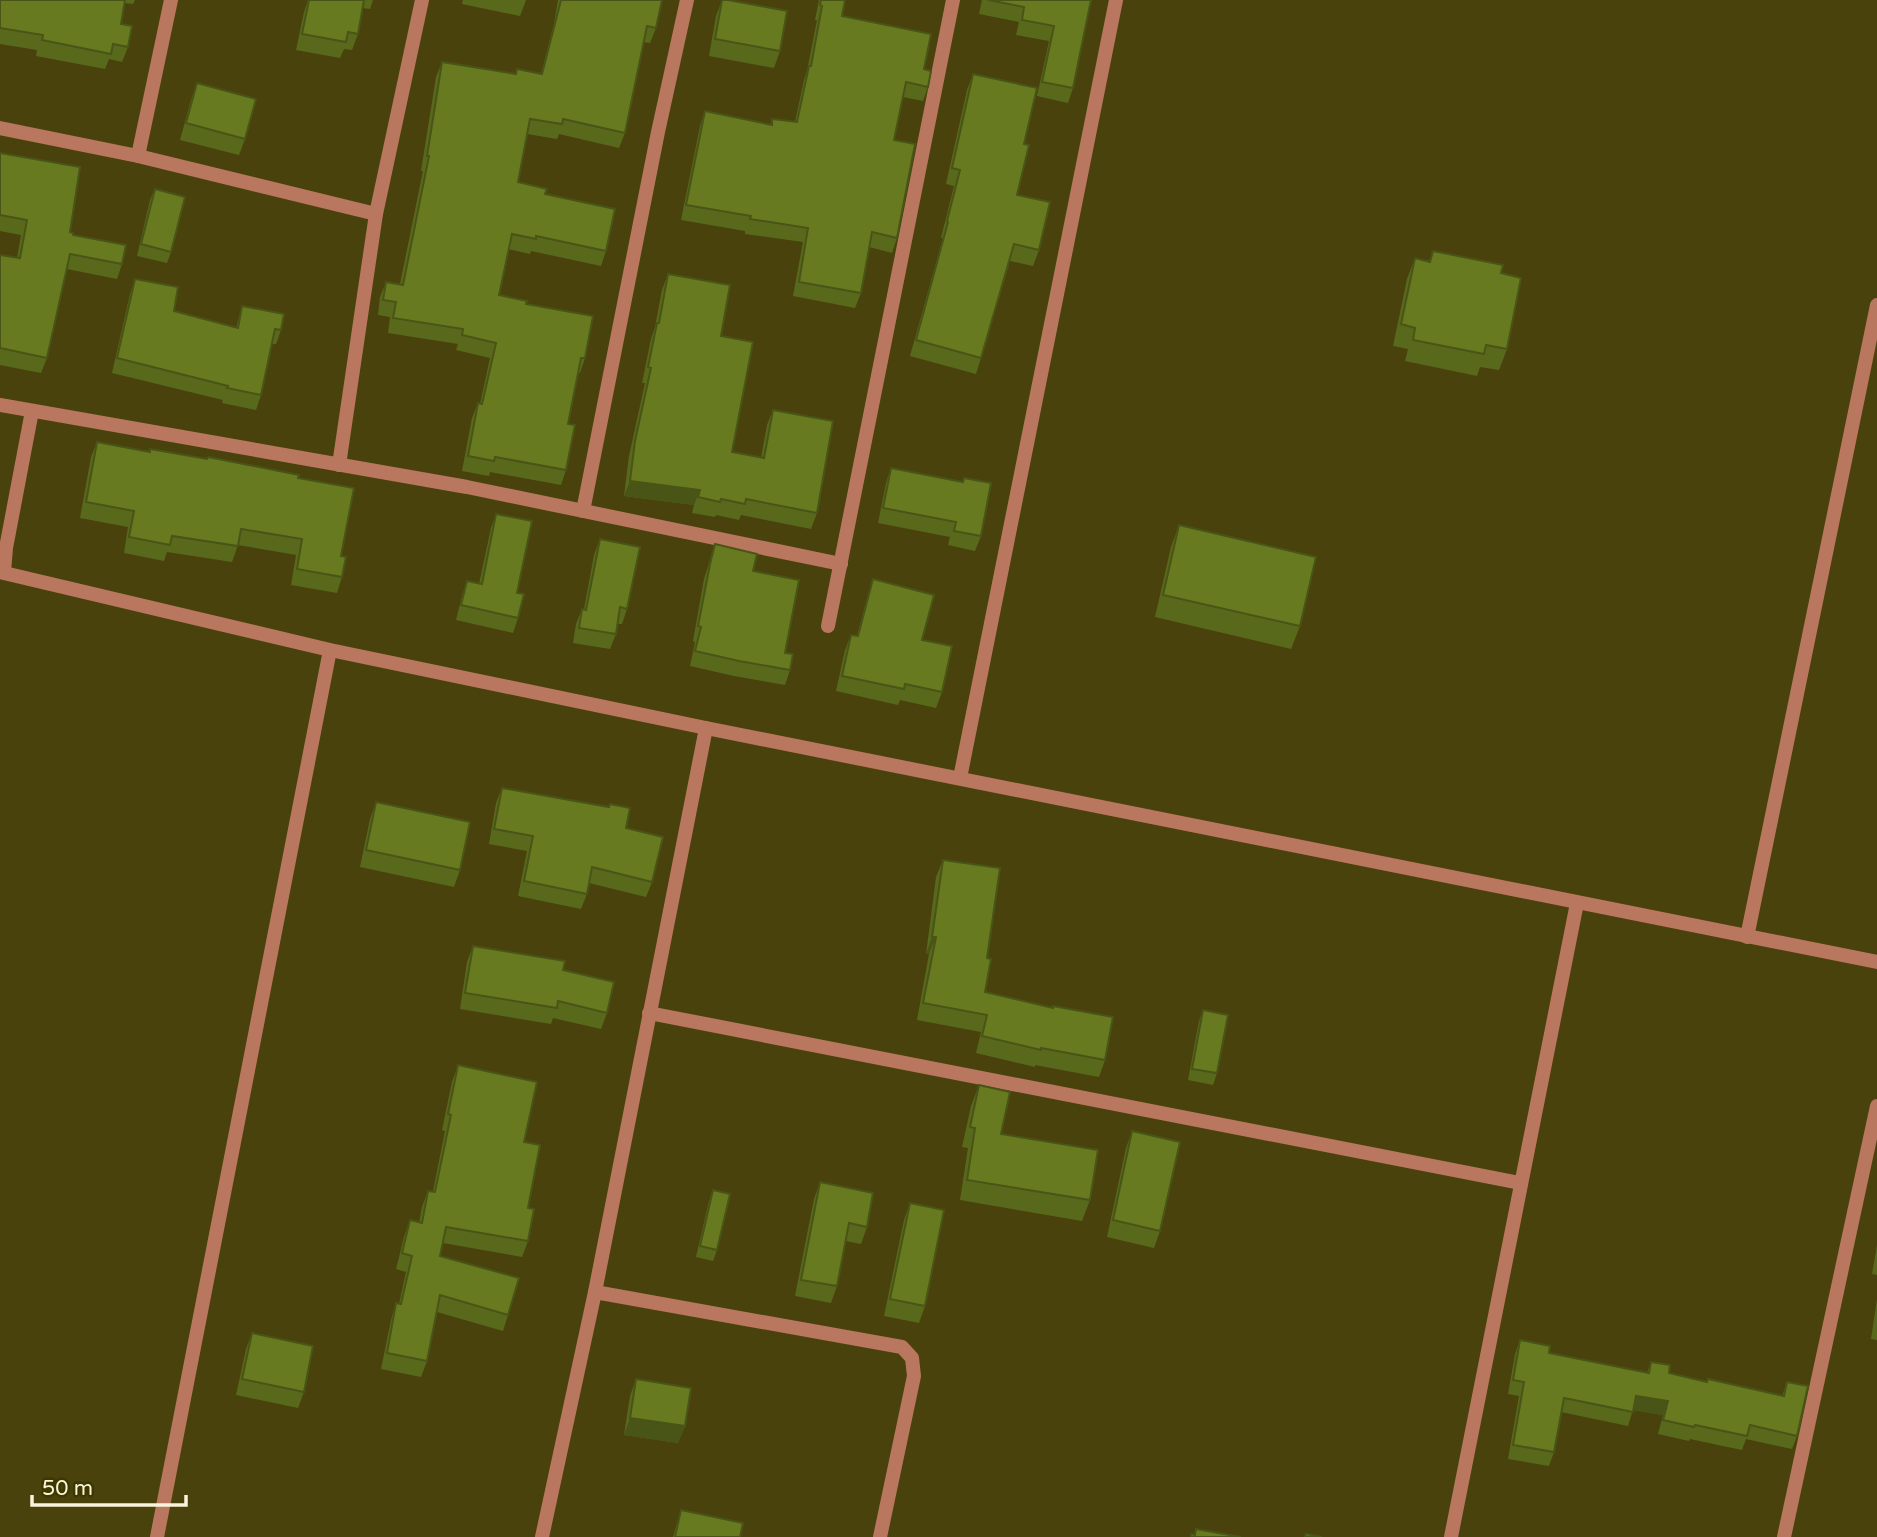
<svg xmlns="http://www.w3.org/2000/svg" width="1877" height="1537" font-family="'Varela Round',sans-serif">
	<rect width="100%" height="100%" fill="#4a420c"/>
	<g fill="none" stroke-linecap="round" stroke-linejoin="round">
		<g stroke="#ba775f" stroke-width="14">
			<polyline points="0,128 138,156 376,214"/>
			<polyline points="138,156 171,0"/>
			<polyline points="0,405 467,487 841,564"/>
			<polyline points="339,465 376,214 422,0"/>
			<polyline points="583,511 658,132 687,0"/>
			<polyline points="0,572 330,650 706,728 1877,962"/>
			<polyline points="4,572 6,548 32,411"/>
			<polyline points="828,626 953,0"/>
			<polyline points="960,778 1116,0"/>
			<polyline points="1747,937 1877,305"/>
			<polyline points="649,1013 1520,1183"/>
			<polyline points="595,1292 902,1347 912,1358 914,1376 880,1537"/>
			<polyline points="157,1537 330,650"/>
			<polyline points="542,1537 595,1292 706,728"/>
			<polyline points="1451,1537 1577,903"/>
			<polyline points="1784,1537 1877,1106"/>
		</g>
	</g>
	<g fill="#59691c">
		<polygon points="0,0 135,0 133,4 124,3 121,24 128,47 122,62 109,59 105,69 36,56 37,50 0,44"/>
		<polygon points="308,0 373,0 370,9 363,8 358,34 352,50 344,49 340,58 296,50 304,12"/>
		<polygon points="463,0 526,0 520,16 462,4"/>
		<polygon points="558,0 662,0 656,28 650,43 644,42 625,133 619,148 559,134 557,139 527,134 518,182 545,194 606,251 601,266 531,251 530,254 508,249 499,295 526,304 585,358 580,373 578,373 568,424 566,470 561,485 490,472 489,476 462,471 472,418 478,403 480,404 490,358 456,350 458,344 388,333 390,317 378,315 380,297 386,282 400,284 423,171 421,171 436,77 442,62 515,74 517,69 541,74 554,24"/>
		<polygon points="722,0 780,51 774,68 709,56 716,16"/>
		<polygon points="819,0 845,0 842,16 924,69 928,87 923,101 903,97 894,140 897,238 892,253 869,247 861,293 855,308 793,296 803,242 745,234 745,231 681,220 700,126 705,111 770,125 772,119 795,122 804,80 807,71 817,20 815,20"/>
		<polygon points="982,0 1091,0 1073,88 1068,103 1037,96 1049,41 1016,35 1019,22 979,14"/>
		<polygon points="973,74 1024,144 1017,195 1039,250 1033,266 1010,261 981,358 976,374 910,356 943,238 941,238 954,186 946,184 967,90"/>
		<polygon points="197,83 245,139 239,155 180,140 191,100"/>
		<polygon points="0,153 70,232 122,264 117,279 67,269 47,358 41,373 0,365 0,255 17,258 21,235 0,231"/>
		<polygon points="155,189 171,252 167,263 137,256 150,200"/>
		<polygon points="1433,251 1501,273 1507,349 1499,370 1480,367 1477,376 1405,361 1408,349 1393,346 1407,279 1415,258 1429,261"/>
		<polygon points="668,274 721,336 732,452 761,458 767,425 773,410 817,513 811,529 741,515 739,520 716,515 715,517 692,513 694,505 624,496 629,456 645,383 642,383 651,339 655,327 662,290"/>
		<polygon points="135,279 174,311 236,328 242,306 281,330 276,344 272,344 261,395 256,410 222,403 223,400 112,373 130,294"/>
		<polygon points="97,442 298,478 341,556 342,577 337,593 291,585 296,555 238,545 232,562 167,552 164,561 124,553 128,527 80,518 91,457"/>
		<polygon points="891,468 963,482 964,478 981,536 975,551 948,545 950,537 878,523 886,483"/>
		<polygon points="496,514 518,618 513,633 456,620 462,596 467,581 479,584 491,528"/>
		<polygon points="1179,525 1300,626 1291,649 1155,617 1171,547"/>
		<polygon points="600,539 627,609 622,624 617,624 616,634 610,649 573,643 576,624 582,609 584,609 594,555"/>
		<polygon points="715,544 753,571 785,653 790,670 785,685 734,676 690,666 695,642 693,641 704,579"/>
		<polygon points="873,579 922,640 942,692 936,708 900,700 898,705 836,691 845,650 851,635 857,636 868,595"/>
		<polygon points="502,788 626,828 652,882 646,897 589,883 587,894 581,909 518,896 527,851 489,844 496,803"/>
		<polygon points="376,802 460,870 454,887 360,867 370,819"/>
		<polygon points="943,860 987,958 985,992 1105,1060 1099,1077 1035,1065 1035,1067 976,1053 981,1032 917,1020 929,954 926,954 936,877"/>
		<polygon points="473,946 563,970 607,1013 601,1029 553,1018 551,1024 460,1009 467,962"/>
		<polygon points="1203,1010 1217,1073 1213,1085 1188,1080 1199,1021"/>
		<polygon points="458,1065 524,1142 528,1208 528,1241 522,1257 443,1243 440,1256 508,1315 503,1331 437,1312 427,1361 421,1377 381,1369 391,1320 396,1303 399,1304 406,1272 396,1269 404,1237 410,1220 419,1223 422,1207 428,1191 433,1191 445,1131 442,1130 452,1082"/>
		<polygon points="979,1085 1001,1134 1090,1200 1082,1221 960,1200 968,1148 962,1147 971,1106"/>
		<polygon points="1132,1131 1160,1231 1154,1248 1107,1237 1126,1148"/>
		<polygon points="820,1182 867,1227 861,1244 846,1241 837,1286 831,1303 795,1296 814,1199"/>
		<polygon points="713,1190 717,1250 713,1261 696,1257 709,1201"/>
		<polygon points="910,1203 925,1306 919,1323 884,1316 904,1220"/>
		<polygon points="1877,1245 1877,1275 1872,1274"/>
		<polygon points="1877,1299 1877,1340 1871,1339"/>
		<polygon points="252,1333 304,1392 298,1408 236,1395 246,1349"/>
		<polygon points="1520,1340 1549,1353 1647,1373 1651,1362 1669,1373 1706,1382 1782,1396 1787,1382 1797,1436 1792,1449 1746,1439 1742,1450 1690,1439 1689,1441 1658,1434 1663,1415 1633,1410 1628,1426 1561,1412 1554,1452 1549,1466 1508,1459 1519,1396 1508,1394 1515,1354"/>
		<polygon points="636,1379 685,1426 678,1443 624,1435 630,1396"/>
		<polygon points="681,1510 740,1537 673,1537"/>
	</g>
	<g fill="#495516">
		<polygon points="630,481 700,490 694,505 624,496"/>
		<polygon points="932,937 936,937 929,954 926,954"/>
		<polygon points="1636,1396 1668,1401 1663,1415 1631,1410"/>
		<polygon points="630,1418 685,1426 678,1443 624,1435"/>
	</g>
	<g fill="#687a20" stroke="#495516" stroke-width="2">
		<polygon points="0,0 125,0 121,24 132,26 128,47 113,44 111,54 42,40 43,35 0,28"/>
		<polygon points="309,0 364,0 358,34 348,32 346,42 302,34"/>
		<polygon points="561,0 662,0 656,28 647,26 625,133 563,119 562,124 530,119 518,182 547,189 545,194 615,209 606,251 536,236 536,239 512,234 499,295 527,301 526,304 593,316 585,358 581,358 568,424 575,425 566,470 495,457 494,461 468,456 478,403 482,404 496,343 462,335 463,329 393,318 396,302 383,300 386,282 403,285 429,156 427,156 442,62 516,74 517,69 542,74"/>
		<polygon points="722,0 728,0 787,11 780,51 715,39"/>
		<polygon points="821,0 845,0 842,16 931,34 924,69 931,71 928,87 906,82 894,140 915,144 897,238 872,232 861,293 799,282 808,228 750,219 751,216 686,205 705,111 772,125 772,119 797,122 809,66 811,66 822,6 820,5"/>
		<polygon points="988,0 1091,0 1073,88 1042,82 1054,26 1022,20 1024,7"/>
		<polygon points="973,74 1037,88 1024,144 1029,145 1017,195 1050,202 1039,250 1014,244 981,358 916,340 948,222 947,221 960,170 952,168"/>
		<polygon points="197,83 256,99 245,139 186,123"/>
		<polygon points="0,153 80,167 70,232 73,233 73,235 126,245 122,264 70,254 47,358 0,348 0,255 20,258 27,220 0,215"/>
		<polygon points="155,189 185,197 171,252 141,244"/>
		<polygon points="1433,251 1503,265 1501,273 1521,278 1507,349 1486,345 1484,354 1413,340 1415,328 1401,324 1415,258 1430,262"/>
		<polygon points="668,274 730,285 721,336 753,342 732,452 764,458 773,410 833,421 817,513 746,499 745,504 721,499 720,502 698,497 700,490 630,481 635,441 651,368 648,367 657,323 659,323"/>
		<polygon points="135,279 178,287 174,311 238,328 242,306 284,314 281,330 275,329 261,395 227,388 228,386 117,358"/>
		<polygon points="97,442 150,452 150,449 207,459 208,457 299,475 298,478 354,488 341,556 346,557 342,577 297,569 302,539 241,529 238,546 172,536 170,545 129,537 134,511 86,502"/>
		<polygon points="891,468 963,482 964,478 991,483 981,536 954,531 956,522 883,508"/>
		<polygon points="496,514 532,521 517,593 524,594 518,618 461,605 467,581 482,584"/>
		<polygon points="1179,525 1316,557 1300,626 1163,595"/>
		<polygon points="600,539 640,547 627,609 620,607 616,634 579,628 582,609 586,610"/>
		<polygon points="715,544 757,554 753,571 799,580 785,653 793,654 790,670 739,661 695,651 701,627 698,626 710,564"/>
		<polygon points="873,579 934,595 922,640 952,646 942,692 905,684 904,689 842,676 851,635 858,636"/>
		<polygon points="502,788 609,807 610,804 630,808 626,828 663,837 652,882 592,867 587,894 524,881 533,836 494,829"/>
		<polygon points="376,802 470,822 460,870 366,850"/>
		<polygon points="943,860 1000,868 987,958 991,959 985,992 1053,1008 1053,1006 1113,1017 1105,1060 1041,1048 1041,1050 982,1036 987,1015 923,1003 936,937 932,937"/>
		<polygon points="473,946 565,961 563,970 614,982 607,1013 558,1001 557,1008 465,993"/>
		<polygon points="1203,1010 1228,1015 1217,1073 1192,1069"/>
		<polygon points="458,1065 537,1082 524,1142 540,1145 528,1208 534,1209 528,1241 446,1227 440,1256 519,1278 508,1315 440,1295 427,1361 387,1353 396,1303 401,1304 412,1256 402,1253 410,1220 422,1223 428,1191 435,1192 451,1115 448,1114"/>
		<polygon points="979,1085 1010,1092 1001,1134 1098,1150 1090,1200 967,1180 975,1128 970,1127"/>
		<polygon points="1132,1131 1180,1142 1160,1231 1113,1220"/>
		<polygon points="820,1182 873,1193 867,1227 849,1223 837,1286 801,1280"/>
		<polygon points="713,1190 730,1194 717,1250 700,1246"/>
		<polygon points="910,1203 944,1210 925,1306 890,1299"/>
		<polygon points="252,1333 313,1346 304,1392 242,1379"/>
		<polygon points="1520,1340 1550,1346 1549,1353 1649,1373 1651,1362 1670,1365 1669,1373 1707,1382 1708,1379 1784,1396 1787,1382 1808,1386 1797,1436 1750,1425 1747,1436 1695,1425 1694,1427 1663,1420 1668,1401 1636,1396 1633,1412 1564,1398 1554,1452 1513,1445 1524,1382 1513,1380"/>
		<polygon points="636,1379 691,1388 685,1426 630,1418"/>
		<polygon points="681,1510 743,1523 740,1537 675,1537"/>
		<polygon points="1196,1529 1241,1537 1191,1537 1191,1534 1195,1535"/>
		<polygon points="1306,1534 1322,1537 1305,1537"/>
	</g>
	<path d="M32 1495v10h154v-10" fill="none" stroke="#f9f5da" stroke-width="3.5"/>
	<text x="42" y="1495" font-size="21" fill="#f9f5da" stroke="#3f3700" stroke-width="5" paint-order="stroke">50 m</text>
</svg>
